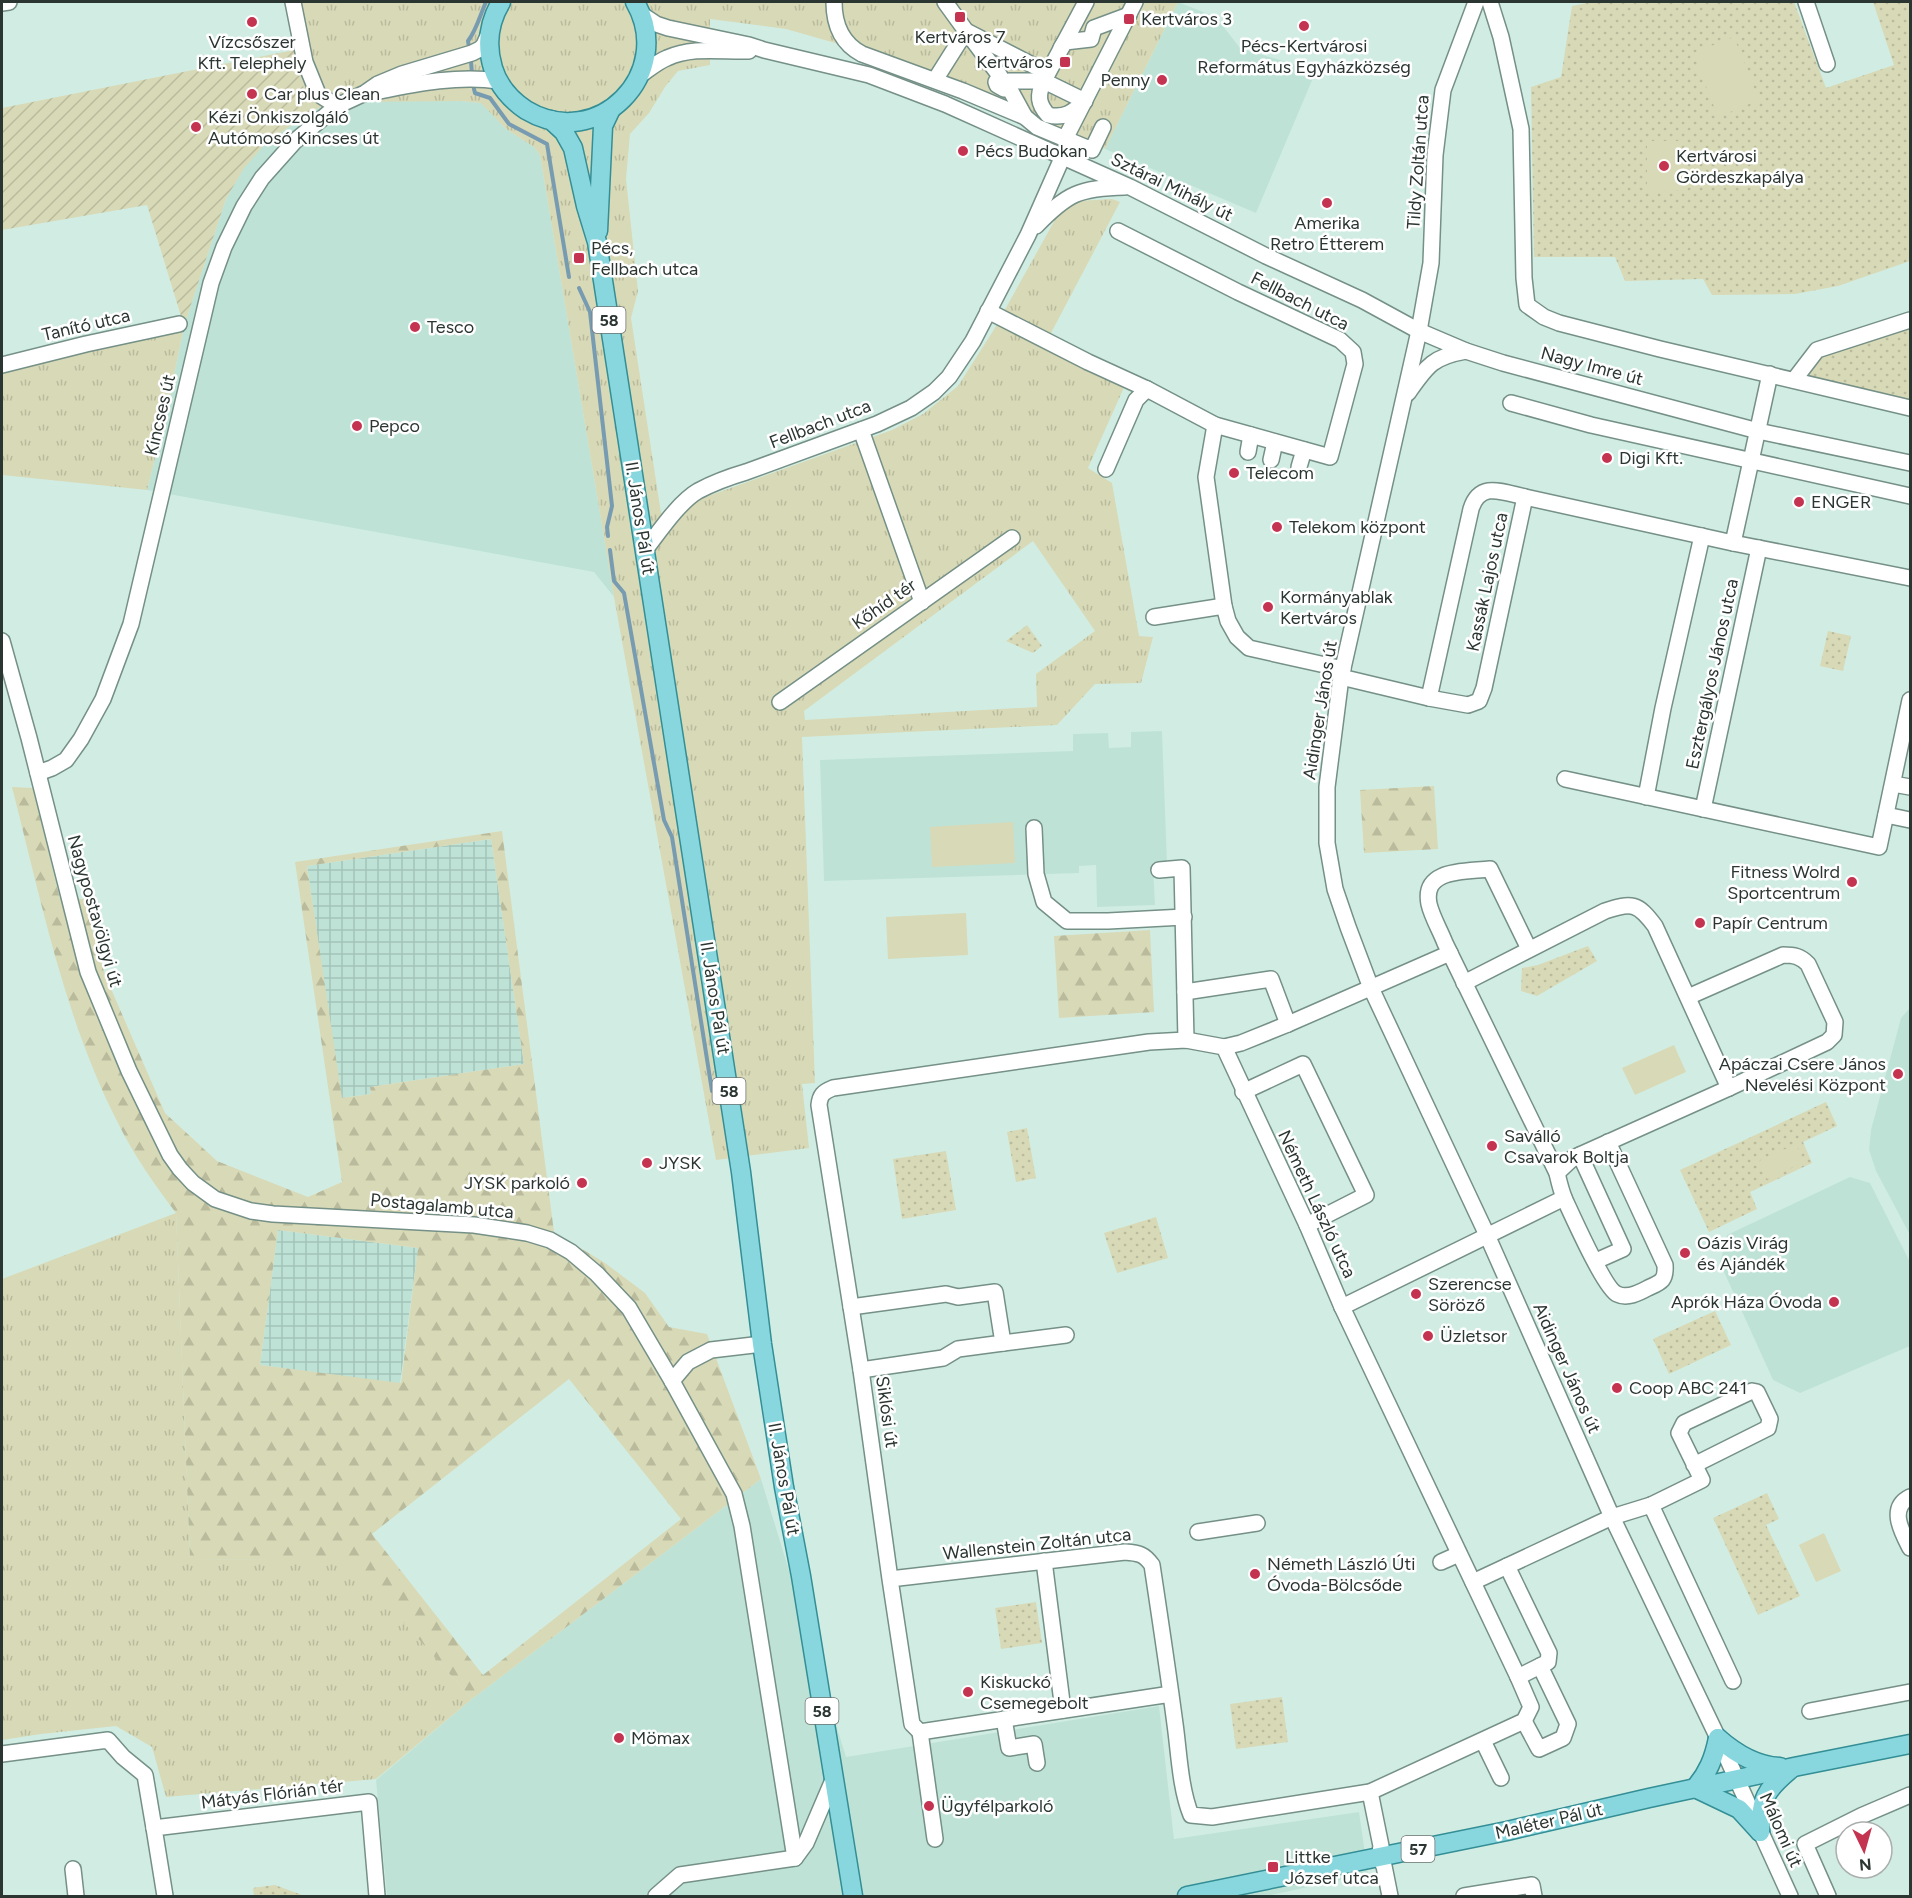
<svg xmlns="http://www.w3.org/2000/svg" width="1912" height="1898" font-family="Figtree,sans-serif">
	<defs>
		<pattern id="industrial-grid" width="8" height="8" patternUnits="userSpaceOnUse" patternTransform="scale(1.5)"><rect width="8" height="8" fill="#bee3d6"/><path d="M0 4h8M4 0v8" fill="none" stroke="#a3c3b8"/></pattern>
		<pattern id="grass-tufts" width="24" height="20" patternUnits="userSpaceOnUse" patternTransform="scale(1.5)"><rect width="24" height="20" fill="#d8d9b6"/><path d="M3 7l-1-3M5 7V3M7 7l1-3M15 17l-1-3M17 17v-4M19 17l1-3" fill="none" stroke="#babb9d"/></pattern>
		<pattern id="forest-firs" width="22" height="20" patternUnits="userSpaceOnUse" patternTransform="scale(1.5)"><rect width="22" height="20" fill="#d8d9b6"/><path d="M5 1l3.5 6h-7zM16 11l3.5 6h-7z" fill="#babb9d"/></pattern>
		<pattern id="park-dots" width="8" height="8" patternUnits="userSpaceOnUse" patternTransform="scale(1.5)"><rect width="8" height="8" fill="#d8d9b6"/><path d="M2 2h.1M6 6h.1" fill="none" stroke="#babb9d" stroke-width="1.8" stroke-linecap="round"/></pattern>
		<pattern id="garden-furrows" width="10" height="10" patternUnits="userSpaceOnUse" patternTransform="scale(1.5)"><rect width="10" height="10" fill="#d8d9b6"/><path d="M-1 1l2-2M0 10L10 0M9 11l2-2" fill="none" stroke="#babb9d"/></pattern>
	</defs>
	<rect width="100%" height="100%" fill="#d1ede3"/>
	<g fill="#bee3d6">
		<polygon points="1178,2 1216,17 1240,48 1316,71 1256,213 1105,149"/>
		<polygon points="413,100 461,101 482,103 506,129 534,147 540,155 614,597 594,572 147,490 166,415 184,326 226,199 244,167 266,143 310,112 324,106 356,102"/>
		<polygon points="1162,731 1167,863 1153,864 1155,905 1097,907 1096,865 1079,866 1079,873 824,881 820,760 1073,751 1073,734 1108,733 1109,748 1131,747 1131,732"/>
		<polygon points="1910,1008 1910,1235 1876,1171 1869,1150 1871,1130 1901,1018"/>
		<polygon points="1850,1177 1870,1183 1910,1262 1910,1346 1800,1393 1773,1380 1720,1263 1727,1235"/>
		<polygon points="761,1479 846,1757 1159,1706 1174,1839 1359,1812 1368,1874 1267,1896 387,1896 376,1780 472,1699"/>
	</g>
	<g fill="url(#industrial-grid)">
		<polygon points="491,839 524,1064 370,1087 371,1094 341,1098 307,866"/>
		<polygon points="278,1230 418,1248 400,1384 260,1365"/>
	</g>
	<g fill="url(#grass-tufts)" fill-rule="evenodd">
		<path d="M286 2H1178L1105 149 902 62 786 29 710 19V65L678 71 665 87 649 113 630 134 626 179 638 291 631 318 661 513 892 430 923 414 958 386 993 331 1056 218 1077 201 1112 199 1120 202 1050 335 1130 374 1088 468 1112 483 1139 636 1153 637 1141 683 1095 684 1057 725 802 737 815 1083 802 1084 809 1148 716 1160 614 597 540 155 534 147 506 129 481 103 461 101 356 102 324 106 310 112 294 50ZM1033 541 1095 631 1036 674 1037 707 805 720 804 711Z"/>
		<polygon points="184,326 166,415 147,490 2,475 2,369"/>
		<polygon points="176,1213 190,1559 349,1560 472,1699 376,1779 166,1797 152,1747 116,1726 41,1734 2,1740 2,1279"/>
	</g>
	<g fill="url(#forest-firs)" fill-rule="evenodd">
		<polygon points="1434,786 1438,849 1364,853 1360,790"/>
		<path d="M12 787 33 788 60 899H84L105 975 165 1113 217 1161 308 1197 342 1182 295 862 502 831 554 1232 605 1263 645 1293 669 1327 707 1334 761 1479 472 1699 349 1561 190 1559 176 1213C154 1184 133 1154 117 1121 64 1017 41 900 12 787ZM491 839 524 1064 370 1087 371 1094 342 1098 307 866ZM278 1230 418 1248 401 1383 260 1365ZM569 1379 681 1519 483 1675 372 1534Z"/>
		<polygon points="1150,930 1154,1012 1059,1018 1054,936"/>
	</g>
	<g fill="url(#park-dots)">
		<polygon points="1592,2 1794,2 1826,88 1894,65 1873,2 1910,2 1910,261 1838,286 1795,294 1712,295 1703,279 1625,281 1615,257 1534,257 1531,87 1561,77 1572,6"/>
		<polygon points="1910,322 1910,407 1796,379 1817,351"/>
		<polygon points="1027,625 1042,646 1033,653 1006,641"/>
		<polygon points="1828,631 1851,636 1843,671 1820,666"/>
		<polygon points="1588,946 1597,961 1537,996 1521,991 1522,968 1538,965"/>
		<polygon points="1826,1102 1837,1126 1803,1142 1812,1163 1750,1192 1757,1209 1709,1232 1680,1170"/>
		<polygon points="1027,1128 1036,1178 1016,1182 1007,1132"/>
		<polygon points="946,1151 956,1210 902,1219 893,1159"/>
		<polygon points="1156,1217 1168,1258 1117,1273 1104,1233"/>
		<polygon points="1715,1311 1731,1345 1669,1374 1653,1339"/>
		<polygon points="1767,1493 1779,1519 1766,1525 1800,1596 1758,1615 1713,1518"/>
		<polygon points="1036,1602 1042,1643 1001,1649 995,1608"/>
		<polygon points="1282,1697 1288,1742 1236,1749 1230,1704"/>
		<polygon points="275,1885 302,1895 302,1896 254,1896 253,1888"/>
	</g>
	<polygon fill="url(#garden-furrows)" points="294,50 310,112 266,143 244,168 226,199 184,326 147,205 2,230 2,108"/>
	<g fill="#d8d9b6">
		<polygon points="1734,37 1759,100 1718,117 1693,53"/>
		<polygon points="1647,141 1680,141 1681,190 1647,191"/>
		<polygon points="1013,822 1015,863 932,867 930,827"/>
		<polygon points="966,913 968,955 888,959 886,917"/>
		<polygon points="1674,1045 1686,1072 1635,1095 1622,1068"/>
		<polygon points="1796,1144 1804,1162 1767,1179 1759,1161"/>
		<polygon points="1824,1533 1841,1571 1816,1582 1799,1545"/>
	</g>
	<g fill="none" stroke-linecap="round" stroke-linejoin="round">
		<g stroke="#779bb1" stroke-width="4">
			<path d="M469 47 468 41C477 29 480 15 486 2"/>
			<polyline points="471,61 472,74"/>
			<polyline points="474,89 475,93 490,98 509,124 547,144 569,277"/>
			<polyline points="579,288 590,312 612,506 607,527 608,536"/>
			<polyline points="610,550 614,581 624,593 664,820 672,837 712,1091"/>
		</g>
		<g stroke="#759087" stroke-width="18">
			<g id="minor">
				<polyline points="293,2 305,62 318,94 337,106"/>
				<path d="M834 2C834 24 841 43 862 54L963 91 1025 117 1037 127 1092 150 1103 127"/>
				<polyline points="945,2 966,31 1048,73 1086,2"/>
				<polyline points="1476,2 1443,90 1435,155 1431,263 1419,331 1341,677 1327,787 1327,843 1335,889 1348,927 1371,988 1487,1235 1612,1517 1718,1738 1790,1896"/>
				<polyline points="1490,2 1501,37 1521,129 1524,278 1527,305 1544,317 1559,323 1660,349 1910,408"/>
				<polyline points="1806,2 1827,64"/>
				<polyline points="2,3 9,2"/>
				<polyline points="641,14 656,24 668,28 749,45 764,50 869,75 945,104 1130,187 1266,256 1362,300 1419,331 1466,351 1503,363 1758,431 1910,463"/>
				<polyline points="1061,48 1065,42 1091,39 1094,28 1129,15"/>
				<path d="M639 76C648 70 657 62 667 58 693 46 722 52 749 51"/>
				<polyline points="935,80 966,31 1000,76 996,82 997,85 1004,89 1008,86 1025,117"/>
				<polyline points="1009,81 1044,81 1047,75"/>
				<path d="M1044 81 1085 101C1073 112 1065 119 1048 115 1038 104 1037 95 1044 81Z"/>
				<path d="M380 91C418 83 460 75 499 81"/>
				<polyline points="1065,139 1135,2"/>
				<path d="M1036 226C1068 193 1079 188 1125 187"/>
				<polyline points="988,311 1088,362 1147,389"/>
				<polyline points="2,365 86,344 179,324"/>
				<polyline points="1794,380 1817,350 1910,320"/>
				<path d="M1408 393C1427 366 1432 357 1466 351"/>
				<polyline points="1511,403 1591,425 1910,496"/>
				<polyline points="1215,425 1206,477 1224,606 1228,621 1237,637 1249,648 1343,669"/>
				<polyline points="861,430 922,602"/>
				<polyline points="1248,452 1251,435"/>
				<polyline points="1271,460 1275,442"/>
				<polyline points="1299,467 1304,450"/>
				<polyline points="1106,469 1136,400 1147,389 1215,425 1330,457 1355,364 1353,352 1340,340 1238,292 1118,231"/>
				<polyline points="1733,543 1770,374"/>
				<path d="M645 550C659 532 679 502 698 491 713 483 729 477 746 472L877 424 911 408 934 392 949 377 973 341 1028 235 1063 156"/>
				<polyline points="1154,617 1224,606"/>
				<polyline points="2,641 29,738 88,972 129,1071 170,1155 180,1169 193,1183 215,1199 251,1211 273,1214 474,1225 527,1233 550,1240 571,1252 597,1274 629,1308 672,1381 734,1494 742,1526 795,1858"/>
				<path d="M1341 677 1429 698 1471 509C1480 481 1502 492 1525 497L1733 543 1910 578"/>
				<polyline points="1429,698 1468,705 1479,701 1484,688 1525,497"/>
				<polyline points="780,702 1012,538"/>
				<polyline points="38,773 52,768 66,760 81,739 103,699 131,624 211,283 224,247 244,206 262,178 295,141 337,106 365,93 378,84 402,74 472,53 480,49 484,45 490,31"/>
				<polyline points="1565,779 1879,847 1910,700"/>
				<polyline points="1893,784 1910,787"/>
				<polyline points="1646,797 1663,708 1702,536"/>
				<polyline points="1703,809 1759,548"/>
				<polyline points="1886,815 1910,820"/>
				<polyline points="1034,828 1036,874 1044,902 1067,921 1108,921 1184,917"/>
				<polyline points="1159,870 1182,868 1186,1040"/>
				<path d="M1529 949 1490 869C1466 872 1422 868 1429 904 1432 917 1440 930 1445 943L1557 1173C1559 1182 1561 1191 1565 1200 1572 1215 1605 1289 1617 1294 1627 1299 1639 1293 1648 1288 1661 1282 1666 1281 1665 1265L1608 1142"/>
				<path d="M1464 983 1605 911C1632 902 1638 903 1655 926L1729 1088"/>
				<polyline points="1185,992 1271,979 1288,1024"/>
				<polyline points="1224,1047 1241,1043 1288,1024 1450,953"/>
				<polyline points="1243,1092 1303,1064 1366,1195 1307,1225"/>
				<polyline points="1580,1155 1623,1249 1596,1261"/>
				<path d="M1557 1173 1573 1158 1729 1088 1827 1042 1834 1035 1835 1022 1808 964C1800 956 1794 955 1783 955L1688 997"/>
				<polyline points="851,1307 946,1294 958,1297 995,1292 1003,1343 958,1349 943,1358 861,1370"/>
				<polyline points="1342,1307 1564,1198"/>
				<polyline points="1003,1343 1066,1335"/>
				<polyline points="672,1381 688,1362 711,1350 762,1344"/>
				<path d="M1910 1497C1888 1508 1902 1532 1910 1548"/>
				<polyline points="1651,1505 1733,1681"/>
				<polyline points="1198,1532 1257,1523"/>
				<polyline points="1044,1561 1063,1710"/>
				<polyline points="1441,1562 1459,1554"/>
				<polyline points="1507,1566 1549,1653 1548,1662 1518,1677"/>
				<path d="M890 1579 1125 1552C1139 1553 1144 1554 1152 1565 1160 1618 1168 1671 1175 1724 1179 1752 1180 1788 1191 1815L1212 1817 1370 1792 1524 1721 1531 1707 1518 1677 1342 1307 1307 1225 1224 1047 1186 1040 1149 1042 833 1088C823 1092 820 1095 819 1105L861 1370 890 1579 912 1724 920 1732 1171 1694"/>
				<polyline points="1473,1582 1612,1517 1651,1505 1702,1480 1679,1433 1684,1423 1752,1391 1757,1392 1770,1419 1768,1428 1694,1465"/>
				<polyline points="1810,1711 1910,1692"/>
				<polyline points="1004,1719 1009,1748 1034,1744 1037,1763"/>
				<polyline points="1524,1721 1539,1749 1563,1738 1568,1724 1540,1666"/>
				<polyline points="920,1732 935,1839"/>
				<polyline points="1483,1741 1501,1778"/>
				<polyline points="2,1754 108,1740 123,1757 145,1775 154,1828"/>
				<polyline points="1370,1792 1381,1846 1379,1857 1384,1866 1390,1896"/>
				<polyline points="73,1869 76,1896"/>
				<polyline points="165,1896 154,1828 369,1802 377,1896"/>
				<polyline points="656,1896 680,1875 795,1858 806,1843 833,1780"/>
				<polyline points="1464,1896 1532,1885 1534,1896"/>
				<polyline points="1828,1896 1805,1844 1861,1816 1910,1795"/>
			</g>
		</g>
		<g stroke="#348e95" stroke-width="21">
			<g id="major">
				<path d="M501 2C489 22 486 45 493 68 498 85 511 100 526 110 598 153 676 73 635 2"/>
				<polyline points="551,120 564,132 573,148 586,206 597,242 741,1172 762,1344 784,1487 801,1576 853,1896"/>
				<polyline points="598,231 603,126 611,109"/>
				<path d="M1718 1738C1735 1753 1756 1766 1780 1767"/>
				<polyline points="1695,1788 1739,1809 1760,1832"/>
				<path d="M1695 1788C1708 1773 1714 1758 1718 1738"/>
				<path d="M1760 1832C1762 1797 1764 1791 1792 1768"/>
				<polyline points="1187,1896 1507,1831 1649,1798 1794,1767 1910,1744"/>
			</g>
		</g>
		<use href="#minor" stroke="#fff" stroke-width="15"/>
		<use href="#major" stroke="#88d7df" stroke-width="18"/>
	</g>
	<g fill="#c43450" stroke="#fff" stroke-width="2">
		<rect x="954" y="11" width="12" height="12" rx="3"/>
		<rect x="1123" y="13" width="12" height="12" rx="3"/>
		<circle cx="252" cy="22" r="6"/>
		<circle cx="1304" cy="26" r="6"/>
		<rect x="1059" y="56" width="12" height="12" rx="3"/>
		<circle cx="1162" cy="80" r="6"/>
		<circle cx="252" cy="94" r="6"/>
		<circle cx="196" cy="127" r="6"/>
		<circle cx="963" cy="151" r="6"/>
		<circle cx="1664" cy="166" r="6"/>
		<circle cx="1327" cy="203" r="6"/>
		<rect x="573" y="252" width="12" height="12" rx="3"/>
		<circle cx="415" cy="327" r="6"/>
		<circle cx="357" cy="426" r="6"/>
		<circle cx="1607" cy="458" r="6"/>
		<circle cx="1234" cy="473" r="6"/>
		<circle cx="1799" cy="502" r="6"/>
		<circle cx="1277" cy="527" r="6"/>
		<circle cx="1268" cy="607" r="6"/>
		<circle cx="1852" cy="882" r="6"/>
		<circle cx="1700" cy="923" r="6"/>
		<circle cx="1898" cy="1074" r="6"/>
		<circle cx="1492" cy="1146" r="6"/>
		<circle cx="647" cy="1163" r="6"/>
		<circle cx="582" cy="1183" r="6"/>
		<circle cx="1685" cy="1253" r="6"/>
		<circle cx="1416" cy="1294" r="6"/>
		<circle cx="1834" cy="1302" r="6"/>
		<circle cx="1428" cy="1336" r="6"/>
		<circle cx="1617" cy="1388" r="6"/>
		<circle cx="1255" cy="1574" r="6"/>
		<circle cx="968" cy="1692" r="6"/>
		<circle cx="619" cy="1738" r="6"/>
		<circle cx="929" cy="1806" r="6"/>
		<rect x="1267" y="1861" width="12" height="12" rx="3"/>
	</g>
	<g text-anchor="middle" stroke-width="5" stroke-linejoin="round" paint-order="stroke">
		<g fill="#fff" stroke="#6b7270" stroke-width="1.5">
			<rect x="592.5" y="307" width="33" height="26" rx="4.5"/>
			<rect x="712.5" y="1078" width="33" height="26" rx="4.5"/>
			<rect x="805.5" y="1698" width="33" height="26" rx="4.5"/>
			<rect x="1401.5" y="1836" width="33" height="26" rx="4.5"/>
		</g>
		<g font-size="16" font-weight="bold" fill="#2b3632">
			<text x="609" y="326">58</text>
			<text x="729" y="1097">58</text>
			<text x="822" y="1717">58</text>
			<text x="1418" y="1855">57</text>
		</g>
		<g font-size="18" fill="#2b3632" stroke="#fff" text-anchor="start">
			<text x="1141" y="25">Kertváros 3</text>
			<text x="960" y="43" text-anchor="middle">Kertváros 7</text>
			<text x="252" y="48" text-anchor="middle">Vízcsőszer<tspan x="252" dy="21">Kft. Telephely</tspan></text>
			<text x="1304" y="52" text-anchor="middle">Pécs-Kertvárosi<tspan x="1304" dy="21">Református Egyházközség</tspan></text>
			<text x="1053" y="68" text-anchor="end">Kertváros</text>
			<text x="1150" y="86" text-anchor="end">Penny</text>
			<text x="264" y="100">Car plus Clean</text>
			<text x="208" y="123">Kézi Önkiszolgáló<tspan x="208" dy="21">Autómosó Kincses út</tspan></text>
			<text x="975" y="157">Pécs Budokan</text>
			<text x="1676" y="162">Kertvárosi<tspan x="1676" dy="21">Gördeszkapálya</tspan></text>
			<text x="1327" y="229" text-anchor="middle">Amerika<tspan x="1327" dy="21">Retro Étterem</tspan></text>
			<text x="591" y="254">Pécs,<tspan x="591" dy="21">Fellbach utca</tspan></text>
			<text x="427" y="333">Tesco</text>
			<text x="369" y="432">Pepco</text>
			<text x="1619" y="464">Digi Kft.</text>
			<text x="1246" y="479">Telecom</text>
			<text x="1811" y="508">ENGER</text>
			<text x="1289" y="533">Telekom központ</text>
			<text x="1280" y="603">Kormányablak<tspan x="1280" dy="21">Kertváros</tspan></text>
			<text x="1840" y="878" text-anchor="end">Fitness Wolrd<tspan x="1840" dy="21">Sportcentrum</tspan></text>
			<text x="1712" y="929">Papír Centrum</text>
			<text x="1886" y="1070" text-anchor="end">Apáczai Csere János<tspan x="1886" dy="21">Nevelési Központ</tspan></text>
			<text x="1504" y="1142">Saválló<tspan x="1504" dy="21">Csavarok Boltja</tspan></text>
			<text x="659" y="1169">JYSK</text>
			<text x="570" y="1189" text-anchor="end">JYSK parkoló</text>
			<text x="1697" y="1249">Oázis Virág<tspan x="1697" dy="21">és Ajándék</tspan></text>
			<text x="1428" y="1290">Szerencse<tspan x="1428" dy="21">Söröző</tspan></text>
			<text x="1822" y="1308" text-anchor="end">Aprók Háza Óvoda</text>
			<text x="1440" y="1342">Üzletsor</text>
			<text x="1629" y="1394">Coop ABC 241</text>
			<text x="1267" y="1570">Németh László Úti<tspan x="1267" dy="21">Óvoda-Bölcsőde</tspan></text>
			<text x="980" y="1688">Kiskuckó<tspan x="980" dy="21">Csemegebolt</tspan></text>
			<text x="631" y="1744">Mömax</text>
			<text x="941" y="1812">Ügyfélparkoló</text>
			<text x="1285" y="1863">Littke<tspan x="1285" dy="21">József utca</tspan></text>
		</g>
		<g font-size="18" fill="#2b3632" stroke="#fff">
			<text transform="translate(1418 162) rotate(-86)" y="6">Tildy Zoltán utca</text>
			<text transform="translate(1172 187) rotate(26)" y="6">Sztárai Mihály út</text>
			<text transform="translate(1300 301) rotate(27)" y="6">Fellbach utca</text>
			<text transform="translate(86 325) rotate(-13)" y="6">Tanító utca</text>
			<text transform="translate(1592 366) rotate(15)" y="6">Nagy Imre út</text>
			<text transform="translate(160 415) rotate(-77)" y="6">Kincses út</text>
			<text transform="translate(820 424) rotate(-21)" y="6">Fellbach utca</text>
			<text transform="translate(640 518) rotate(81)" y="6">II. János Pál út</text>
			<text transform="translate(1487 582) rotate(-78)" y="6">Kassák Lajos utca</text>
			<text transform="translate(884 604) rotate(-35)" y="6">Kőhíd tér</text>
			<text transform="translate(1712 674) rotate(-78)" y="6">Esztergályos János utca</text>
			<text transform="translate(1320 710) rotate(-81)" y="6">Aidinger János út</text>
			<text transform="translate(95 911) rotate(74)" y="6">Nagypostavölgyi út</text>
			<text transform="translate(715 998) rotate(81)" y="6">II. János Pál út</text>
			<text transform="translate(1317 1204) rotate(65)" y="6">Németh László utca</text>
			<text transform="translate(442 1206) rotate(5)" y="6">Postagalamb utca</text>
			<text transform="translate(1567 1368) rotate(66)" y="6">Aidinger János út</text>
			<text transform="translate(887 1412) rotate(82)" y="6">Siklósi út</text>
			<text transform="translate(784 1479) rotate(80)" y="6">II. János Pál út</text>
			<text transform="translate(1037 1544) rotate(-6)" y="6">Wallenstein Zoltán utca</text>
			<text transform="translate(272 1794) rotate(-7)" y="6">Mátyás Flórián tér</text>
			<text transform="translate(1549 1821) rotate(-13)" y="6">Maléter Pál út</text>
			<text transform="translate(1781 1830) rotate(66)" y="6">Málomi út</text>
		</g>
	</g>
	<rect width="1912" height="1898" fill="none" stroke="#2b3632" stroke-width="6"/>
	<g transform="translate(1864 1850) rotate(175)"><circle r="28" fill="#ffffff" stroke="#aaafad" stroke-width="1.5"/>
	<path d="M0-4.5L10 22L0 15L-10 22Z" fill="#c43450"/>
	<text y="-9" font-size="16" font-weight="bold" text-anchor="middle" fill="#2b3632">N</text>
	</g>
</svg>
